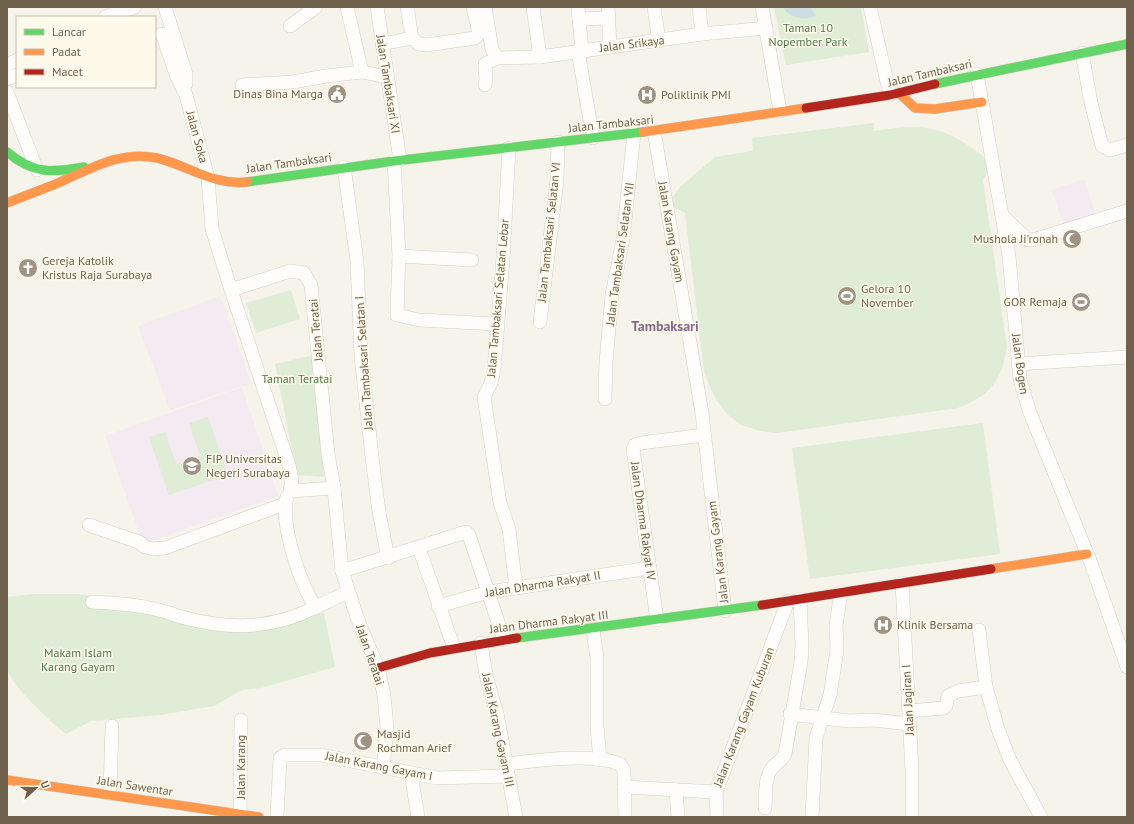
<svg xmlns="http://www.w3.org/2000/svg" width="1134" height="824" font-family="'PT Sans',sans-serif">
	<rect width="100%" height="100%" fill="#f6f3ea"/>
	<g fill="#f4eaf1">
		<polygon points="1084,179 1096,215 1064,226 1052,190"/>
		<polygon points="220,296 251,383 170,410 138,326"/>
		<polygon points="242,387 278,496 143,544 105,436"/>
	</g>
	<g fill="#dfecd6">
		<polygon points="774,7 861,7 869,52 786,65"/>
		<path d="M874 123V131C887 129 901 127 914 127 945 127 972 145 993 166L983 180 1007 347C1002 381 989 396 958 408L777 433 760 431 741 425 727 414 717 401 710 387 704 371 685 213 668 204 680 187 715 157 753 151 752 138Z"/>
		<polygon points="291,290 300,319 256,333 246,303"/>
		<polygon points="314,355 324,477 297,475 275,364"/>
		<polygon points="208,417 228,475 169,495 149,437 165,432 176,464 200,456 189,423"/>
		<polygon points="983,423 1000,554 810,579 792,448"/>
		<path d="M34 594H80L118 604 235 629 271 614 275 624 324 613 335 667 261 688 242 690 214 706 161 715 91 721 66 734C52 723 10 685 7 668 4 649 7 618 7 597Z"/>
	</g>
	<path fill="#cedde4" d="M810 7 816 16C803 21 791 18 783 8Z"/>
	<g fill="none" stroke-linecap="round" stroke-linejoin="round">
		<g stroke="#d4cfc7" stroke-width="14">
			<g id="street">
				<polyline points="165,7 186,74 186,84"/>
				<polyline points="347,7 362,72 387,77"/>
				<polyline points="377,7 400,160"/>
				<polyline points="407,7 412,38 419,44 427,45 475,38 479,33 473,7"/>
				<polyline points="485,7 492,49 497,58"/>
				<polyline points="533,7 540,57"/>
				<polyline points="578,7 582,51"/>
				<polyline points="608,7 610,47"/>
				<polyline points="654,7 659,41"/>
				<polyline points="699,7 702,34"/>
				<polyline points="762,7 780,111"/>
				<polyline points="870,7 890,95"/>
				<polyline points="105,17 135,7"/>
				<polyline points="579,19 609,18"/>
				<polyline points="290,26 316,7"/>
				<polyline points="162,34 177,77 186,95 208,178 212,229 231,290 289,465 292,480 290,491 334,488"/>
				<polyline points="382,44 412,38"/>
				<polyline points="578,51 593,138"/>
				<polyline points="1082,53 1091,103 1102,146 1110,150 1127,145"/>
				<polyline points="7,65 17,60"/>
				<polyline points="977,74 1009,256 1020,380 1030,413 1091,563 1127,667"/>
				<polyline points="7,79 17,75"/>
				<polyline points="242,85 293,82 326,76 362,72"/>
				<polyline points="485,85 486,80 485,64 497,58 540,57 702,34 766,28"/>
				<polyline points="7,92 37,170"/>
				<polyline points="654,131 702,413 725,611"/>
				<polyline points="509,148 503,259 494,370 491,383 484,397 500,503 509,529 516,588"/>
				<polyline points="394,161 399,256 397,315 419,320 497,324"/>
				<polyline points="344,167 357,261 361,356 372,457 379,512 388,558"/>
				<polyline points="1003,216 1028,240 1033,240 1127,211"/>
				<polyline points="399,256 472,260"/>
				<polyline points="231,290 290,271 304,273 311,285 328,454 334,488 342,571 359,623 378,668 384,695 387,729 383,768"/>
				<polyline points="540,322 557,180 558,142"/>
				<polyline points="1018,364 1127,357"/>
				<polyline points="605,399 606,361 612,295 623,239 634,133"/>
				<path d="M287 497C279 520 301 589 316 607L348 592"/>
				<polyline points="89,525 139,542 145,547 153,549 165,548 284,504"/>
				<polyline points="419,548 454,648"/>
				<polyline points="342,571 466,532 469,535 504,640"/>
				<polyline points="902,583 912,771 912,817"/>
				<path d="M92 602C112 603 131 604 150 608 162 610 174 615 185 618 232 630 273 629 316 607"/>
				<polyline points="438,606 489,592 650,568"/>
				<polyline points="657,620 633,449 635,445 641,443 704,435"/>
				<polyline points="593,630 597,658 597,726 600,760"/>
				<polyline points="979,630 986,687 998,729 1010,760 1041,817"/>
				<polyline points="481,643 486,675 497,714 516,817"/>
				<polyline points="909,711 944,708 946,706 948,696 958,691 986,687"/>
				<polyline points="790,714 849,721 874,720 909,724"/>
				<path d="M507 764C540 760 589 753 620 764L624 771 625 817"/>
				<polyline points="411,774 418,817"/>
				<polyline points="624,787 716,792 788,601"/>
				<polyline points="676,790 678,817"/>
				<polyline points="716,792 717,817"/>
				<polyline points="110,794 112,726"/>
				<path d="M765 808C766 796 764 778 772 768 777 762 782 761 785 754L801 662 802 646 800 599"/>
				<polyline points="240,814 241,720"/>
				<polyline points="277,817 280,758 285,755 321,755 437,778 508,776"/>
				<polyline points="812,817 816,738 830,695 837,650 836,625 841,592"/>
			</g>
		</g>
		<g stroke="#d4cfc7" stroke-width="10">
			<g id="fast">
				<polyline points="935,84 1127,44"/>
				<path d="M7 152C33 174 52 173 84 167"/>
				<polyline points="247,182 394,161 643,132"/>
				<polyline points="517,638 762,605"/>
			</g>
		</g>
		<g stroke="#d4cfc7" stroke-width="10">
			<g id="slow">
				<polyline points="899,93 915,108 935,109 982,102"/>
				<polyline points="643,132 806,108"/>
				<path d="M7 203C24 196 41 190 58 183 90 169 121 150 157 158 187 165 214 186 247 182"/>
				<polyline points="991,569 1087,554"/>
				<polyline points="7,780 259,817"/>
			</g>
		</g>
		<g stroke="#d4cfc7" stroke-width="10">
			<g id="jam">
				<polyline points="806,108 890,95 935,84"/>
				<polyline points="762,605 991,569"/>
				<polyline points="378,668 430,653 517,638"/>
			</g>
		</g>
		<use href="#street" stroke="#fefdfc" stroke-width="13"/>
		<use href="#fast" stroke="#63d668" stroke-width="9"/>
		<use href="#slow" stroke="#ff974d" stroke-width="9"/>
		<use href="#jam" stroke="#b3261e" stroke-width="9"/>
	</g>
	<defs>
		<g id="civic-disc" transform="scale(1)"><circle r="9.5" fill="#9f9484" stroke="#fdfaec"/><path d="M-.6-6.5H3V-4.5H.6V-3L4-1V1h2V6H-6V1h2V-1L-.6-3ZM-1.2 2.5V6h2.4V2.5Z" fill="#fff"/></g>
		<g id="hospital-disc" transform="scale(1)"><circle r="9.5" fill="#9f9484" stroke="#fdfaec"/><path d="M-5-5h3v3.5h4V-5h3V5h-3V1.5h-4V5h-3Z" fill="#fff"/></g>
		<g id="mosque-disc" transform="scale(1)"><circle r="9.5" fill="#9f9484" stroke="#fdfaec"/><path d="M3.5-4.9A6 6 0 1 0 3.5 4.9A5 5 0 1 1 3.5-4.9Z" fill="#fff"/></g>
		<g id="church-disc" transform="scale(1)"><circle r="9.5" fill="#9f9484" stroke="#fdfaec"/><path d="M-1.2-6h2.4v3.5h3.3v2.4h-3.3V6h-2.4V-.1h-3.3v-2.4h3.3Z" fill="#fff"/></g>
		<g id="stadium-disc" transform="scale(1)"><circle r="9.5" fill="#9f9484" stroke="#fdfaec"/><path d="M0-5a6.5 5 0 1 0 0 10a6.5 5 0 1 0 0-10ZM-3.5-1.8h7v3.6h-7Z" fill="#fff"/></g>
		<g id="university-disc" transform="scale(1)"><circle r="9.5" fill="#9f9484" stroke="#fdfaec"/><path d="M0-5L7-2L0 1L-7-2ZM-4 1L0 2.5L4 1V4Q0 6-4 4Z" fill="#fff"/></g>
	</defs>
	<g fill-rule="evenodd">
		<use href="#civic-disc" x="337" y="94"/>
		<use href="#hospital-disc" x="647" y="95"/>
		<use href="#mosque-disc" x="1072" y="239"/>
		<use href="#church-disc" x="28" y="268"/>
		<use href="#stadium-disc" x="847" y="296"/>
		<use href="#stadium-disc" x="1081" y="302"/>
		<use href="#university-disc" x="192" y="466"/>
		<use href="#hospital-disc" x="883" y="625"/>
		<use href="#mosque-disc" x="363" y="741"/>
	</g>
	<g text-anchor="middle" stroke-width="3" stroke-linejoin="round" paint-order="stroke">
		<g font-size="12" fill="#4e7a4a" stroke="#fdfaec">
			<text x="808" y="32">Taman 10<tspan x="808" dy="14">Nopember Park</tspan></text>
			<text x="297" y="383">Taman Teratai</text>
			<text x="78" y="657">Makam Islam<tspan x="78" dy="14">Karang Gayam</tspan></text>
		</g>
		<g font-size="12" fill="#70614d" stroke="#fdfaec">
			<text transform="translate(632 44) rotate(-7)" y="4">Jalan Srikaya</text>
			<text transform="translate(930 73) rotate(-13)" y="4">Jalan Tambaksari</text>
			<text transform="translate(388 84) rotate(81)" y="4">Jalan Tambaksari XI</text>
			<text transform="translate(611 124) rotate(-6)" y="4">Jalan Tambaksari</text>
			<text transform="translate(197 137) rotate(75)" y="4">Jalan Soka</text>
			<text transform="translate(289 163) rotate(-8)" y="4">Jalan Tambaksari</text>
			<text transform="translate(549 232) rotate(-84)" y="4">Jalan Tambaksari Selatan VI</text>
			<text transform="translate(671 232) rotate(80)" y="4">Jalan Karang Gayam</text>
			<text transform="translate(620 254) rotate(-82)" y="4">Jalan Tambaksari Selatan VII</text>
			<text transform="translate(498 298) rotate(-85)" y="4">Jalan Tambaksari Selatan Lebar</text>
			<text transform="translate(316 330) rotate(-95)" y="4">Jalan Teratai</text>
			<text transform="translate(364 363) rotate(-94)" y="4">Jalan Tambaksari Selatan I</text>
			<text transform="translate(1020 364) rotate(82)" y="4">Jalan Bogen</text>
			<text transform="translate(643 521) rotate(82)" y="4">Jalan Dharma Rakyat IV</text>
			<text transform="translate(718 552) rotate(-97)" y="4">Jalan Karang Gayam</text>
			<text transform="translate(543 584) rotate(-9)" y="4">Jalan Dharma Rakyat II</text>
			<text transform="translate(549 622) rotate(-7)" y="4">Jalan Dharma Rakyat III</text>
			<text transform="translate(370 655) rotate(71)" y="4">Jalan Teratai</text>
			<text transform="translate(908 700) rotate(-93)" y="4">Jalan Jagiran I</text>
			<text transform="translate(744 717) rotate(-69)" y="4">Jalan Karang Gayam Kuburan</text>
			<text transform="translate(498 730) rotate(78)" y="4">Jalan Karang Gayam III</text>
			<text transform="translate(379 766) rotate(11)" y="4">Jalan Karang Gayam I</text>
			<text transform="translate(241 767) rotate(-90)" y="4">Jalan Karang</text>
			<text transform="translate(135 786) rotate(9)" y="4">Jalan Sawentar</text>
		</g>
		<g font-size="12" fill="#70614d" stroke="#fdfaec" text-anchor="start">
			<text x="323" y="98" text-anchor="end">Dinas Bina Marga</text>
			<text x="661" y="99">Poliklinik PMI</text>
			<text x="1058" y="243" text-anchor="end">Mushola Ji'ronah</text>
			<text x="42" y="265">Gereja Katolik<tspan x="42" dy="14">Kristus Raja Surabaya</tspan></text>
			<text x="861" y="293">Gelora 10<tspan x="861" dy="14">November</tspan></text>
			<text x="1067" y="306" text-anchor="end">GOR Remaja</text>
			<text x="206" y="463">FIP Universitas<tspan x="206" dy="14">Negeri Surabaya</tspan></text>
			<text x="897" y="629">Klinik Bersama</text>
			<text x="377" y="738">Masjid<tspan x="377" dy="14">Rochman Arief</tspan></text>
		</g>
		<g font-size="14" font-weight="bold" fill="#88668c" stroke="#fdfaec">
			<text x="665" y="331">Tambaksari</text>
		</g>
	</g>
	<rect width="1134" height="824" fill="none" stroke="#70614d" stroke-width="16"/>
	<rect x="16" y="16" width="140" height="72" fill="#fdfaec" stroke="#c5bdac"/>
	<rect x="24" y="29" width="20" height="6" fill="#63d668" stroke="#c5bdac"/>
	<text x="52" y="36" font-size="12" fill="#70614d">Lancar</text>
	<rect x="24" y="49" width="20" height="6" fill="#ff974d" stroke="#c5bdac"/>
	<text x="52" y="56" font-size="12" fill="#70614d">Padat</text>
	<rect x="24" y="69" width="20" height="6" fill="#b3261e" stroke="#c5bdac"/>
	<text x="52" y="76" font-size="12" fill="#70614d">Macet</text>
	<g transform="translate(36 788) rotate(69)" stroke="#fdfaec" stroke-width="3" paint-order="stroke">
	<path d="M0-3L7 15L0 10L-7 15Z" fill="#70614d"/>
	<text y="-6" font-size="11" font-weight="bold" text-anchor="middle" fill="#70614d">U</text>
	</g>
</svg>
